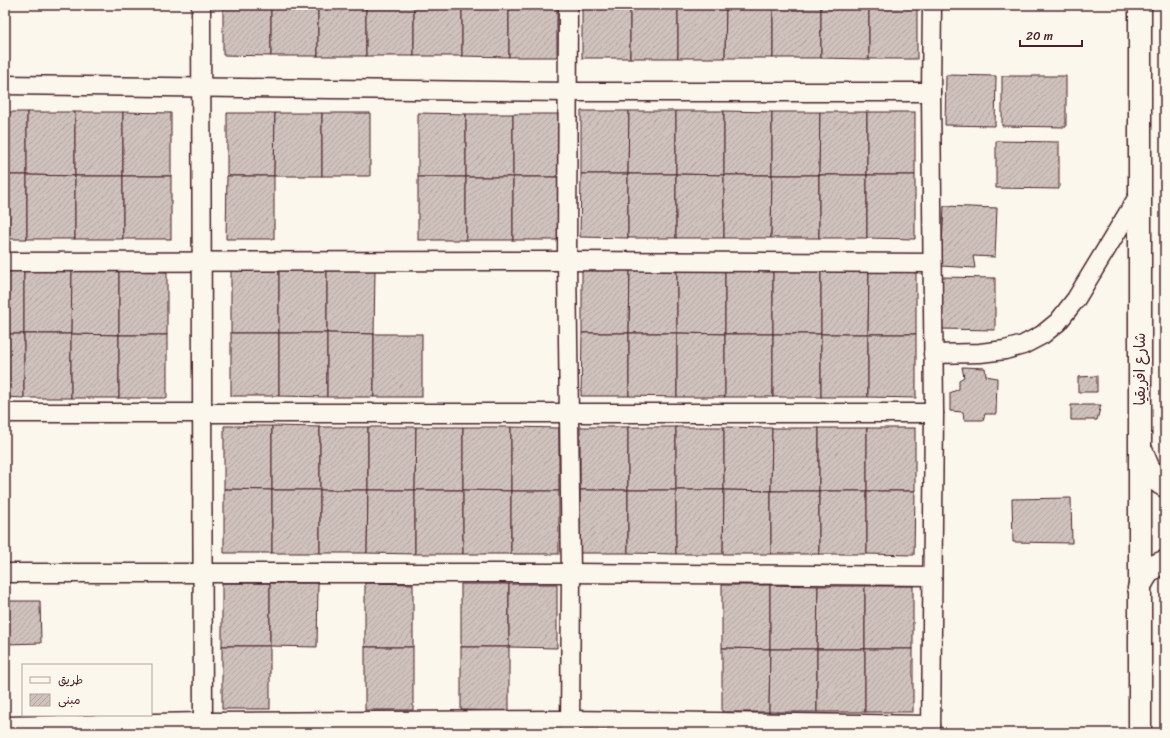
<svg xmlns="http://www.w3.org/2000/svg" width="1170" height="738" font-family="Sriracha,'Playpen Sans Arabic',sans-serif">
	<defs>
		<pattern id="building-hatch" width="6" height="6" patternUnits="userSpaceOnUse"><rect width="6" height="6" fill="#cfc2bc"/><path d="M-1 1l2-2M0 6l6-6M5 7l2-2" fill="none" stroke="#b3a6a2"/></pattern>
	</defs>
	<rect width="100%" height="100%" fill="#fbf7ec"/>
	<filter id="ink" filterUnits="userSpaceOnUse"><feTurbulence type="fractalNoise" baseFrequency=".025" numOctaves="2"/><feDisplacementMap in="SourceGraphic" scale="8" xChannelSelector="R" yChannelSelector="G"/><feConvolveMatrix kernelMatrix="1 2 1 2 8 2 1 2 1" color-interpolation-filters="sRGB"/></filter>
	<g filter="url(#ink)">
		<g fill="url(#building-hatch)" stroke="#4a1f2b">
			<polygon points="223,5 271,5 271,56 223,55"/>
			<rect x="271" y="5" width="47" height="51"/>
			<rect x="318" y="5" width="48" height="51"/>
			<rect x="366" y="5" width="48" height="51"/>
			<rect x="414" y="5" width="48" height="51"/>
			<polygon points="462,5 509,5 509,57 462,56"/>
			<rect x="509" y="5" width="48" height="52"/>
			<rect x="582" y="5" width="48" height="53"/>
			<rect x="630" y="5" width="48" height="53"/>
			<polygon points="678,5 726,5 725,58 678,58"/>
			<polygon points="726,5 773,5 773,58 725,58"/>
			<rect x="773" y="5" width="48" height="53"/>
			<polygon points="821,5 869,5 869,59 821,58"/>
			<rect x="869" y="5" width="48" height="54"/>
			<polygon points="946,75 996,76 995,126 945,125"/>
			<polygon points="1002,76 1066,76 1066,127 1002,126"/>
			<polygon points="581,111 629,111 628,174 581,174"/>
			<polygon points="629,111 676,111 676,174 628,174"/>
			<polygon points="676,111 724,111 724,175 676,174"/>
			<polygon points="724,111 772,112 772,175 724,175"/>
			<rect x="5" y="112" width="22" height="63"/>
			<polygon points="27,112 75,112 75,176 27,175"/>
			<rect x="75" y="112" width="48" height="64"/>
			<polygon points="123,112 171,113 171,176 123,176"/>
			<polygon points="772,112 820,112 819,175 772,175"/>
			<polygon points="820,112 867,112 867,175 819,175"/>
			<rect x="867" y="112" width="48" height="63"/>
			<polygon points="227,113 275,113 274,176 227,176"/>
			<polygon points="275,113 322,113 322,176 274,176"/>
			<rect x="322" y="113" width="48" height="63"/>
			<polygon points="418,113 466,114 466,177 418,177"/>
			<rect x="466" y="114" width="47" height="63"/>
			<rect x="513" y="114" width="48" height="63"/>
			<polygon points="996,141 1059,142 1059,189 996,188"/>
			<polygon points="581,174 628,174 628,238 580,237"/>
			<rect x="628" y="174" width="48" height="64"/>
			<polygon points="676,174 724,175 724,238 676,238"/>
			<rect x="5" y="175" width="22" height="64"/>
			<polygon points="27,175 75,176 75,239 27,239"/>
			<polygon points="724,175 772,175 771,238 724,238"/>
			<polygon points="772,175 819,175 819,238 771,238"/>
			<rect x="819" y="175" width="48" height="63"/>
			<polygon points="867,175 915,175 915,239 867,238"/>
			<rect x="75" y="176" width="48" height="63"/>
			<rect x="123" y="176" width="48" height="63"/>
			<polygon points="227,176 274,176 274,239 226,239"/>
			<rect x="418" y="177" width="48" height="63"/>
			<rect x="466" y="177" width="47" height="63"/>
			<rect x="513" y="177" width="48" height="63"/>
			<polygon points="944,206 997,208 995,257 973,256 975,268 941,266"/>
			<rect x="231" y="270" width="48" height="63"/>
			<rect x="279" y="270" width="48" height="63"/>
			<polygon points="327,270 375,270 374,334 327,333"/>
			<polygon points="582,270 630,270 629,333 582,333"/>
			<polygon points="630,270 677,270 677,333 629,333"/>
			<polygon points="677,270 725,270 725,334 677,333"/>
			<polygon points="725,270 773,271 773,334 725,334"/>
			<rect x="5" y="271" width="19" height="63"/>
			<polygon points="24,271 72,271 71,334 24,334"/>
			<polygon points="72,271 119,271 119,335 71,334"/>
			<polygon points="119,271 167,272 167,335 119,335"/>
			<rect x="773" y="271" width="48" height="63"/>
			<polygon points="821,271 869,271 868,334 821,334"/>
			<polygon points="869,271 916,271 916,334 868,334"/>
			<polygon points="940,277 995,278 995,330 939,329"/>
			<rect x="231" y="333" width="48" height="63"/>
			<polygon points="279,333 327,333 327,397 279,396"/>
			<polygon points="327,333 374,334 374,397 327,397"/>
			<polygon points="582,333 629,333 629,396 581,396"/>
			<polygon points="629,333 677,333 677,397 629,396"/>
			<polygon points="677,333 725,334 725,397 677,397"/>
			<polygon points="5,334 24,334 24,398 5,397"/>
			<rect x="24" y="334" width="47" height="64"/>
			<polygon points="71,334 119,335 119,398 71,398"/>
			<rect x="374" y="334" width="48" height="63"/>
			<rect x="725" y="334" width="48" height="63"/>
			<rect x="773" y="334" width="48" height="63"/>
			<rect x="821" y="334" width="47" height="63"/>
			<polygon points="868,334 916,334 916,398 868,397"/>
			<rect x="119" y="335" width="48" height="63"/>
			<polygon points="962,367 985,368 986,376 997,378 996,414 985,414 983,420 964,420 963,412 950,411 950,393 959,389 959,380 964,377"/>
			<polygon points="1097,376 1097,392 1078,392 1078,377"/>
			<polygon points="1071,405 1101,405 1097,420 1071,420"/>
			<polygon points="224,426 272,426 272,490 224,489"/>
			<polygon points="272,426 320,427 320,490 272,490"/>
			<rect x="320" y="427" width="48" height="63"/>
			<polygon points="368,427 416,427 415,490 368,490"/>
			<polygon points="416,427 463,427 463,490 415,490"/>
			<polygon points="463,427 511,427 511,491 463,490"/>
			<polygon points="511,427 559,428 559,491 511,491"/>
			<rect x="580" y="427" width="48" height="63"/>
			<rect x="628" y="427" width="48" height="63"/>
			<rect x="676" y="427" width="48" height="63"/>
			<polygon points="724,427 772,428 771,491 724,490"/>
			<polygon points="772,428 819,428 819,491 771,491"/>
			<rect x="819" y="428" width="48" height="63"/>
			<rect x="867" y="428" width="48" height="63"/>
			<polygon points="224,489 272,490 272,553 224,553"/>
			<rect x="272" y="490" width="48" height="63"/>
			<polygon points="320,490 368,490 367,553 320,553"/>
			<polygon points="368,490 415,490 415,554 367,553"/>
			<rect x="415" y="490" width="48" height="64"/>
			<polygon points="463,490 511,491 511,554 463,554"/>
			<rect x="580" y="490" width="48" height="63"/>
			<polygon points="628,490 676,490 676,554 628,553"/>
			<polygon points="676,490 724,490 723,554 676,554"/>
			<polygon points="724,490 771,491 771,554 723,554"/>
			<rect x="511" y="491" width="48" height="63"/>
			<rect x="771" y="491" width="48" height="63"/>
			<rect x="819" y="491" width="48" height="63"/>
			<polygon points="867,491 915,491 914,555 867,554"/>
			<polygon points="1071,498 1072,543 1013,542 1012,499"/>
			<rect x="222" y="583" width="48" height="63"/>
			<polygon points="270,583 318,583 317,647 270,646"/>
			<polygon points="365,583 413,584 413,647 365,647"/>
			<rect x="461" y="584" width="48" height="63"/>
			<polygon points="509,584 557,584 557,648 509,647"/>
			<polygon points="722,585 770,585 770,649 722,648"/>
			<polygon points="770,585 818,586 817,649 770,649"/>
			<polygon points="818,586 865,586 865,649 817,649"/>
			<rect x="865" y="586" width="48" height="63"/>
			<polygon points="5,601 40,601 41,643 5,644"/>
			<rect x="222" y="646" width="48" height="63"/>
			<rect x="365" y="647" width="48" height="63"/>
			<polygon points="461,647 509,647 509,711 461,710"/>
			<polygon points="722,648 770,649 769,712 722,712"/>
			<polygon points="770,649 817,649 817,712 769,712"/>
			<rect x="817" y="649" width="48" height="63"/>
			<rect x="865" y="649" width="48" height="63"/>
		</g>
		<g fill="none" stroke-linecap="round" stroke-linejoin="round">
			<g stroke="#4a1f2b" stroke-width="21">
				<g id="street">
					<polyline points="201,5 203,733"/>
					<polyline points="568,5 567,261 571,573 570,733"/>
					<polyline points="5,85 568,92 931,92"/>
					<polyline points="5,262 567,261 932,263"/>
					<polyline points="933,354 980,353 1005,350 1023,345 1042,335 1058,322 1076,299 1139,195"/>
					<polyline points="5,413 934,413"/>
					<polyline points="5,573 571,573 932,576"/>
					<polyline points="5,726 203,722 570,720 931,725"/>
					<polyline points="931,733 934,413 931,92 932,5"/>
				</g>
			</g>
			<g stroke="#4a1f2b" stroke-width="25">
				<g id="secondary">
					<polyline points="1140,5 1140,733"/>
					<path d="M1142 452C1147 465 1152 480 1165 486"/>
					<path d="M1139 588C1145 576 1151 565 1165 562"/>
				</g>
			</g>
			<use href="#street" stroke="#fbf7ec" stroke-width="18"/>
			<use href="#secondary" stroke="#fbf7ec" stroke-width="22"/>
		</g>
	</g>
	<g text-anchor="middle" stroke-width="3" stroke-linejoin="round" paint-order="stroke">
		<g font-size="15" fill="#4a1f2b" stroke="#fbf7ec">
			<text transform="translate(1140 369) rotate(-90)" y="5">شارع افريقيا</text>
		</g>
	</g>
	<rect width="1170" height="738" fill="none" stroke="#fbf7ec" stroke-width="20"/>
	<rect x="10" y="10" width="1150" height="718" fill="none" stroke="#4a1f2b" stroke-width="1.5" filter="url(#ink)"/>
	<rect x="22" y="664" width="130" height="52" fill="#fbf7ec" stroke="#b4a19f"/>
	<rect x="30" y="677" width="20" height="6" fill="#fbf7ec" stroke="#b4a19f"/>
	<text x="58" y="684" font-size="12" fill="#4a1f2b">طريق</text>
	<rect x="30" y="694" width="20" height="12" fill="url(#building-hatch)" stroke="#b4a19f"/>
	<text x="58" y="704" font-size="12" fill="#4a1f2b">مبنى</text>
	<path d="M1020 40v6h62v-6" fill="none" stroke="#4a1f2b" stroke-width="2"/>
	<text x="1026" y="40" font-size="12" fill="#4a1f2b" stroke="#fbf7ec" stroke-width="3" paint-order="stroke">20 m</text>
</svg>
